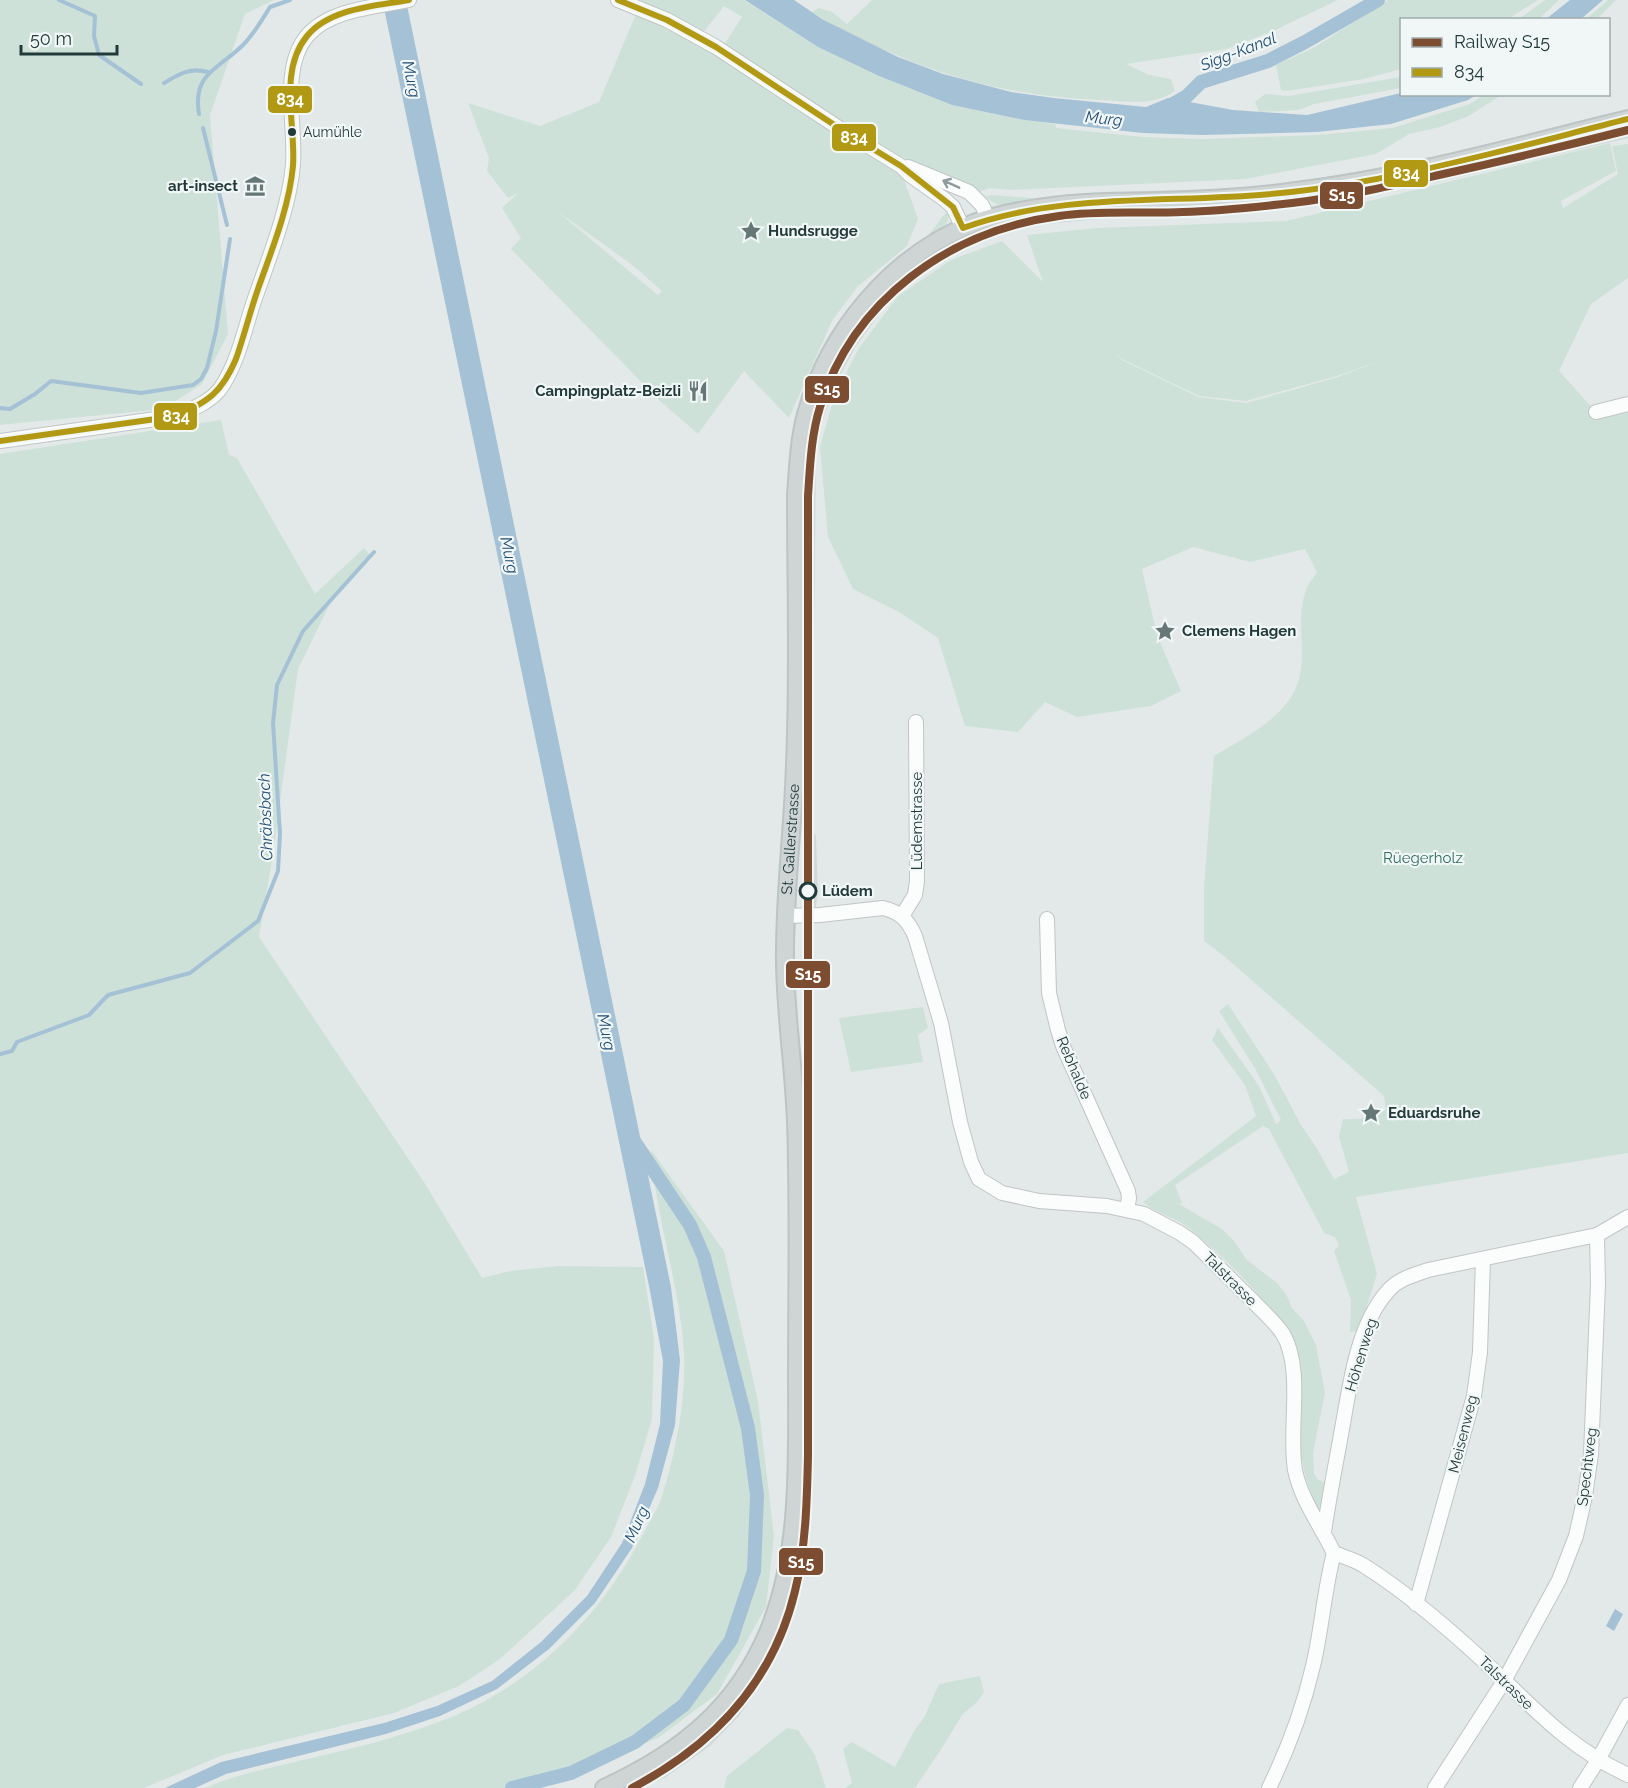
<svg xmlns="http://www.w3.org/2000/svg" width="1628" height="1788" font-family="Raleway,sans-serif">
	<rect width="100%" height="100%" fill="#e3e9e8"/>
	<polygon fill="#d1dad8" points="1628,127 1628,138 1402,190 1320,204 1264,212 1111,218 1067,222 1041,225 999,235 956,253 918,277 884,308 856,346 835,385 820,428 816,454 812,829 816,836 818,892 813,928 813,1480 807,1553 796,1609 776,1660 740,1715 710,1746 666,1777 642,1788 623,1788 688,1751 707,1735 732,1710 750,1685 767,1656 786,1605 798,1555 804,1499 805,1454 803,972 804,496 807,451 811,428 817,405 834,362 859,323 877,301 898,280 936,252 980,230 1027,217 1084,209 1207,206"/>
	<g fill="#cde1d9" fill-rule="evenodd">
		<polygon points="0,0 274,0 245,14 210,115 228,334 202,384 163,409 0,425"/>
		<polygon points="634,0 744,0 818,47 879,76 952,105 1024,120 1055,124 1056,128 1143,137 1201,139 1318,135 1392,128 1470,104 1484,95 1501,95 1469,116 1440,127 1409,134 1376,154 1245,179 1013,190 989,188 979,192 882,148 724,45 742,17 749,21 724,6 703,33"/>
		<path d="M872 0H1338L1273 31 1226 49 1126 64 1149 75 1171 79 1175 91C1151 107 1128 101 1100 100 1013 96 938 78 860 38 844 30 827 22 812 12L819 8 832 12 847 24Z"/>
		<polygon points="1388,0 1538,0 1508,19 1402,20 1401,69 1364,79 1287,91 1281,90 1276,65 1315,47"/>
		<polygon points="1545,0 1559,0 1539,19 1519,19"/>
		<polygon points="1608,0 1616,0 1597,19 1586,19"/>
		<path d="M636 14 711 51 903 177 918 219 907 246 857 287 832 321 789 418 744 371 698 434 660 401 511 249 521 238 502 208 518 193 508 198 487 171 489 158 468 103 540 126 599 102ZM557 211 631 264 662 291 658 295Z"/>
		<polygon points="1401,77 1401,88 1314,104 1299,110 1259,112 1255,102 1265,94 1288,96"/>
		<path d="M1610 143 1616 171 1561 201 1563 208 1618 174 1612 146 1628 144V278L1591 304 1559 371 1596 412 1628 404V1153L1356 1197 1377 1274 1359 1331 1350 1332 1351 1300 1334 1251 1339 1245 1335 1237 1324 1233 1269 1129 1263 1126 1175 1185 1182 1203 1179 1204 1222 1229 1234 1241 1247 1260 1277 1283 1286 1294 1292 1308 1304 1321 1316 1345 1325 1393 1313 1453 1314 1473 1317 1479 1328 1484 1322 1519C1312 1496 1303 1476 1301 1450 1299 1426 1302 1402 1301 1377 1301 1372 1302 1365 1300 1359 1291 1321 1218 1250 1186 1226 1172 1216 1155 1213 1143 1202L1256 1116 1245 1085 1212 1040 1218 1028 1259 1086 1276 1124 1281 1120 1256 1070 1219 1011 1228 1004 1274 1074 1301 1125 1316 1147 1334 1179 1349 1172 1339 1136 1343 1119C1360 1120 1371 1118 1386 1109L1384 1096 1224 956 1204 941V888L1214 756C1240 740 1274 724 1291 697 1313 664 1292 623 1307 588 1309 582 1314 577 1317 572L1305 549 1250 562 1193 547 1142 569 1157 635 1181 691 1151 706 1077 717 1045 702 1018 732 965 726 938 638 899 612 853 589 828 537 820 447 835 394 859 348 898 296 951 260 1002 241 1043 282 1027 235 1096 228 1286 221ZM1114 352 1122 359 1199 396 1246 401 1337 376 1379 361 1338 377 1246 403 1198 397 1122 360Z"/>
		<path d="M993 195 1044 199C1022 203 1002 213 985 196Z"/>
		<path d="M948 212C951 228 935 234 924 242L942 217Z"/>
		<polygon points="221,420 229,455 237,458 315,594 364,548 372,557 330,604 298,669 272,861 259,937 424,1182 482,1278 510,1271 558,1266 643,1267 654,1339 652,1419 635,1476 611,1537 575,1590 500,1659 459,1686 394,1713 223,1755 144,1788 0,1788 0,454"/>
		<polygon points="923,1007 928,1028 918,1035 923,1062 851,1072 839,1018"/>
		<path d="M651 1150 724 1251 758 1401 774 1536 766 1607 717 1694 658 1738 527 1788H205C232 1776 261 1770 290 1763 345 1750 401 1738 454 1716 538 1680 602 1614 643 1534 649 1522 658 1509 662 1496 677 1448 688 1392 683 1341 679 1296 667 1253 659 1209 655 1190 653 1170 651 1150Z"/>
		<polygon points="980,1676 984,1692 978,1701 962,1715 942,1748 915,1788 845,1788 852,1783 843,1749 852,1742 895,1767 914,1731 925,1716 939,1684"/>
		<polygon points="787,1728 798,1730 815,1755 826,1788 724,1788 727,1776"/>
	</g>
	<g fill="#a5c1d5">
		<polygon points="384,0 407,0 408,10 671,1287 680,1360 675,1425 658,1488 632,1548 595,1603 549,1649 497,1689 440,1716 386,1734 226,1774 195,1788 165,1788 221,1762 384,1723 437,1706 492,1681 541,1642 587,1596 622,1543 645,1484 660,1424 663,1361 650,1291 385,13"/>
		<polygon points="745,0 794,0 822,19 898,57 943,74 1011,92 1054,98 1146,107 1168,98 1233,110 1307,115 1401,93 1476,95 1468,100 1391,124 1317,132 1202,135 1143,133 1024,120 952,105 879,76 818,47"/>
		<polygon points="1570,0 1603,0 1581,19 1546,19"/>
		<polygon points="1615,1609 1623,1614 1614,1631 1606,1626"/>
	</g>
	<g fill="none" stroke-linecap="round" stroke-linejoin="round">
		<g stroke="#a5c1d5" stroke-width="4">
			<polyline points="59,0 95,16 94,36 99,55 141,84"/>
			<path d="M164 83C179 74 190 67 208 72"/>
			<path d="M199 114C192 73 219 69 243 45 254 34 262 20 270 7L290 0"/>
			<polyline points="203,128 227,225"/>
			<polyline points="0,408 10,409 35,394 51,381 141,393 193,385 201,379 207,368 216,331 230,239"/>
			<polyline points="0,1054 12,1051 17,1042 89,1015 108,995 190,973 258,921 278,871 280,834 273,723 277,685 303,631 374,552"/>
		</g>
		<g stroke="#a5c1d5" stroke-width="14">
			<polyline points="1164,109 1187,96 1201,82 1268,61 1305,42 1378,0"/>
			<polyline points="512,1788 571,1773 635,1742 684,1705 731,1640 754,1571 757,1495 748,1428 704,1257 690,1225 634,1141"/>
		</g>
		<g stroke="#c0c5c5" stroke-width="16">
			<g id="minor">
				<polyline points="618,0 667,20 716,47 839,128 901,166 910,175 944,199 953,207 963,228"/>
				<polyline points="908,167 969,192 982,205 988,219"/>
				<polyline points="1596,412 1628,404"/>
				<path d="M0 441 177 416C192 409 210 402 220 389 237 365 244 332 253 304 267 263 290 207 293 164 296 125 280 68 307 36 330 9 376 7 409 0"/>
				<path d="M785 916 820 915 883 908C900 912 908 920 915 936L941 1023 960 1122 971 1162 979 1179 1002 1193 1039 1201 1107 1206 1144 1214 1180 1233 1193 1242C1213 1261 1232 1281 1252 1300 1262 1311 1275 1322 1283 1334 1304 1370 1288 1430 1295 1470 1301 1500 1321 1526 1334 1553 1344 1557 1355 1560 1363 1565 1414 1597 1462 1640 1505 1681 1544 1719 1577 1752 1628 1775"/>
				<polyline points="902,916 915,895 917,881 916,722"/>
				<polyline points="1047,919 1049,993 1058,1030 1063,1046 1128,1191 1129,1198 1127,1210"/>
				<path d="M1324 1532C1329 1498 1336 1463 1342 1429 1350 1385 1357 1325 1388 1291 1398 1279 1414 1275 1428 1270L1597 1235 1628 1217"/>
				<polyline points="1416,1604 1474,1396 1480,1352 1483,1259"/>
				<path d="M1269 1788C1288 1749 1303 1709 1313 1666 1322 1629 1324 1590 1334 1553"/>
				<polyline points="1435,1788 1504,1681 1559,1580 1576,1536 1585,1496 1591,1454 1598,1284 1597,1235"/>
				<polyline points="1580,1788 1598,1760 1628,1705"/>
			</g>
		</g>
		<g stroke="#bcc4c4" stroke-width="20">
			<g id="major">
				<path id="s1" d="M604 1788C679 1754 737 1708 769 1630 801 1551 797 1462 797 1378 797 1293 799 1207 796 1122 794 1069 786 1017 785 964 784 897 793 831 795 764 799 674 796 584 796 495 798 468 799 440 806 414 829 330 893 255 974 223 999 214 1027 209 1053 206 1087 201 1121 202 1155 201 1202 200 1249 198 1296 191 1409 177 1518 146 1628 119"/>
			</g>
		</g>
		<use href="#minor" stroke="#fbfcfc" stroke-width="14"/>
		<use href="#major" stroke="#ced5d4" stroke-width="16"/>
		<g stroke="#f1f7f6" stroke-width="10">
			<g id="bus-1">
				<path d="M618 0 667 20 716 47 839 128 901 166 953 207 963 228C1068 190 1182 205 1291 192 1406 179 1516 147 1628 119"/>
				<path d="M0 441 177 416C209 401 222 392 236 359 244 336 250 312 258 289 272 249 289 208 293 166 296 125 278 71 307 36 330 8 376 6 409 0"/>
			</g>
		</g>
		<use href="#bus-1" stroke="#b29914" stroke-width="6"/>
		<g stroke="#f1f7f6" stroke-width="12">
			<path id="rail-1" d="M632 1788C714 1745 773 1683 795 1591 806 1547 807 1500 808 1455V496C810 467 811 436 820 407 853 300 949 231 1059 216 1100 210 1142 214 1183 212 1219 211 1256 207 1292 203 1342 197 1390 186 1439 175 1502 161 1565 146 1628 130"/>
		</g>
		<use href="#rail-1" stroke="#7d4d31" stroke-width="8"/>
	</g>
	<defs><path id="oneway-shaft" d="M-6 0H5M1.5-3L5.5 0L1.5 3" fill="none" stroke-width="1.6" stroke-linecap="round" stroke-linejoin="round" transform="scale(1.5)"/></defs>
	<use stroke="#8e9b9b" href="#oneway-shaft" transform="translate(951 184) rotate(-156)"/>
	<defs>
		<g id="museum-bare" transform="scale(1.62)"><path d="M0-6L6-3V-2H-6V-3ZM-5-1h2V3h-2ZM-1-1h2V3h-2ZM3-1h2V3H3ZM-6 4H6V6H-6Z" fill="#677" stroke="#f1f7f6" stroke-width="2.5" paint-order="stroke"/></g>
		<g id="sight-bare" transform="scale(1.62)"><path d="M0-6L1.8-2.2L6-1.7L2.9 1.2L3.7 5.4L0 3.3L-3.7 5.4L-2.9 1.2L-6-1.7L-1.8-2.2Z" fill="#677" stroke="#f1f7f6" stroke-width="2.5" paint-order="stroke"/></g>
		<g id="restaurant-bare" transform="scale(1.62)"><path d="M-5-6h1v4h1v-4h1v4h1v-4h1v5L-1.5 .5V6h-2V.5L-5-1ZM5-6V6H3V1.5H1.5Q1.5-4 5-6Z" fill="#677" stroke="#f1f7f6" stroke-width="2.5" paint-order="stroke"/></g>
	</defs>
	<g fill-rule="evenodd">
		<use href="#museum-bare" x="255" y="186"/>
		<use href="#sight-bare" x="751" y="231"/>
		<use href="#restaurant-bare" x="698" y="391"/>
		<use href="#sight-bare" x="1165" y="631"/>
		<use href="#sight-bare" x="1371" y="1113"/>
	</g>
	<circle fill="#223a3a" stroke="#f1f7f6" stroke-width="2" cx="292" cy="132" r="5"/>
	<circle fill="#f1f7f6" stroke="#223a3a" stroke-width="3" cx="808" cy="891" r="8"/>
	<g text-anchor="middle" stroke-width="4.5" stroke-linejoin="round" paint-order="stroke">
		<g font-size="14" fill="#223a3a" stroke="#f1f7f6" text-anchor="start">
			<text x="303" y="137">Aumühle</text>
		</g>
		<g font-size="15" font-weight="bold" fill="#223a3a" stroke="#f1f7f6" text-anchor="start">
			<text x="238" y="191" text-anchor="end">art-insect</text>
			<text x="768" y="236">Hundsrugge</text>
			<text x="681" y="396" text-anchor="end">Campingplatz-Beizli</text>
			<text x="1182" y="636">Clemens Hagen</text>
			<text x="1388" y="1118">Eduardsruhe</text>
		</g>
		<g font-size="15" fill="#223a3a" stroke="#f1f7f6">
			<text transform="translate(917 821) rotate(-90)" y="5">Lüdemstrasse</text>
			<text dy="5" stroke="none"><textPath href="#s1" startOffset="1029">St. Gallerstrasse</textPath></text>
			<text transform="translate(1074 1068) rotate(67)" y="5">Rebhalde</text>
			<text transform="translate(1230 1279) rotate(45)" y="5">Talstrasse</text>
			<text transform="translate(1361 1355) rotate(-73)" y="5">Höhenweg</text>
			<text transform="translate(1463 1434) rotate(-76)" y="5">Meisenweg</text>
			<text transform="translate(1587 1467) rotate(-83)" y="5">Spechtweg</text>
			<text transform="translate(1506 1683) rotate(44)" y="5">Talstrasse</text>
		</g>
		<g font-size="15" fill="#2f6f5a" stroke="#f1f7f6">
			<text x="1423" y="863">Rüegerholz</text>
		</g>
		<g font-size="15" font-weight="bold" fill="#223a3a" stroke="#f1f7f6" text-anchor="start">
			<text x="822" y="896">Lüdem</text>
		</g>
		<g font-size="16" font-style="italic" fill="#204d73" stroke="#f1f7f6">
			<text transform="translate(1238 51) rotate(-21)" y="6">Sigg-Kanal</text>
			<text transform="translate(412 79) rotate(78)" y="6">Murg</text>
			<text transform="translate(1104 118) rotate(6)" y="6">Murg</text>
			<text transform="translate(510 555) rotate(78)" y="6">Murg</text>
			<text transform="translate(265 817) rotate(-92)" y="6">Chräbsbach</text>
			<text transform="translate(607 1032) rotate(78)" y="6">Murg</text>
			<text transform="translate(636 1524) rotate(-66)" y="6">Murg</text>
		</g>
	</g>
	<g stroke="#f1f7f6" stroke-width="2">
		<rect x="267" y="85" width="46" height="29" rx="6" fill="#b29914"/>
		<rect x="831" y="123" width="46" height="29" rx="6" fill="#b29914"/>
		<rect x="1383" y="159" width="46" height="29" rx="6" fill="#b29914"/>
		<rect x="1319" y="181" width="45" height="29" rx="6" fill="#7d4d31"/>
		<rect x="804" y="375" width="46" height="29" rx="6" fill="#7d4d31"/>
		<rect x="153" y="402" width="45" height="29" rx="6" fill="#b29914"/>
		<rect x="785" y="960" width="46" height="29" rx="6" fill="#7d4d31"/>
		<rect x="778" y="1547" width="46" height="29" rx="6" fill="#7d4d31"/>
	</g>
	<g font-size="16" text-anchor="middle" font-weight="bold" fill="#fff">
		<text x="290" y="105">834</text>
		<text x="854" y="143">834</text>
		<text x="1406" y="179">834</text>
		<text x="1342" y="201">S15</text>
		<text x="827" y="395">S15</text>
		<text x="176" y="422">834</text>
		<text x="808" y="980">S15</text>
		<text x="801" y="1568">S15</text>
	</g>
	<rect x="1400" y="18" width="210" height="78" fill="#f1f7f6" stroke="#9eabab" stroke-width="1.5"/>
	<rect x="1412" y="38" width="30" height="9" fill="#7d4d31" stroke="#9eabab" stroke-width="1.5"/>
	<text x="1454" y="48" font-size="18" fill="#223a3a">Railway S15</text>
	<rect x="1412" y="68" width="30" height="9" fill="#b29914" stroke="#9eabab" stroke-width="1.5"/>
	<text x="1454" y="78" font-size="18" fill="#223a3a">834</text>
	<path d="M21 45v9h96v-9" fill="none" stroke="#223a3a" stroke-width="3"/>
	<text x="30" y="45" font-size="18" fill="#223a3a" stroke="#f1f7f6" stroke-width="4.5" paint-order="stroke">50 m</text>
</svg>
